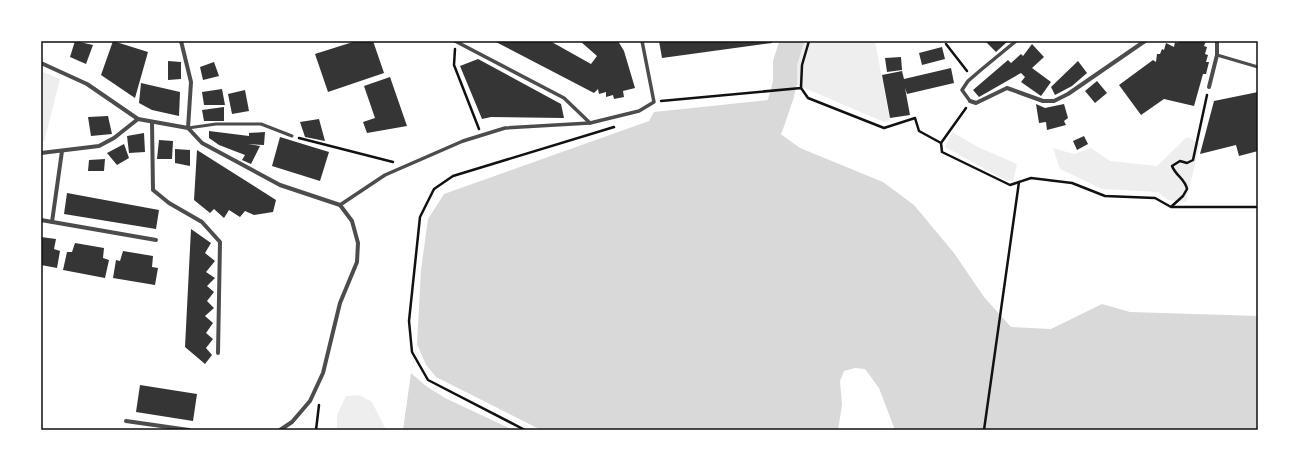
<svg xmlns="http://www.w3.org/2000/svg" width="1299" height="471" font-family="Merriweather,serif">
	<rect width="100%" height="100%" fill="#fff"/>
	<g fill="#eee">
		<polygon points="801,41 875,41 890,121 884,122 795,84 790,66"/>
		<polygon points="41,71 60,79 44,142 41,142"/>
		<polygon points="952,132 978,147 1017,164 1013,181 1005,180 945,147"/>
		<polygon points="1187,137 1200,143 1186,202 1168,200 1158,192 1102,189 1060,169 1053,148 1074,154 1091,148 1110,161 1157,166"/>
		<polygon points="359,395 372,402 386,430 337,430 337,415 346,396"/>
	</g>
	<g fill="#d9d9d9">
		<polygon points="782,41 801,41 790,66 780,62"/>
		<polygon points="779,99 771,127 800,148 883,182 914,205 954,253 984,297 1011,327 1051,329 1102,304 1130,312 1258,316 1258,430 895,430 879,388 865,369 855,368 844,371 840,381 842,405 838,430 403,430 411,373 417,344 421,270 428,219 444,194 649,121 654,112"/>
	</g>
	<polygon fill="#fff" points="417,344 426,365 436,377 541,430 513,430 445,398 426,386 411,373"/>
	<g fill="none" stroke-linecap="round" stroke-linejoin="round">
		<polyline stroke="#d9d9d9" stroke-width="24" points="771,127 782,95 785,82 785,63 792,41"/>
	</g>
	<g fill="#353535">
		<polygon points="75,41 93,45 86,64 70,57"/>
		<polygon points="113,41 148,52 135,98 101,75"/>
		<polygon points="356,41 373,41 384,73 328,92 315,54"/>
		<polygon points="494,41 550,41 591,64 597,56 580,41 618,41 624,51 635,88 623,91 624,97 614,99 613,95 606,97 606,92 599,94 598,89 594,93"/>
		<polygon points="659,41 772,41 772,43 662,58"/>
		<polygon points="985,41 1008,41 996,52"/>
		<polygon points="1178,41 1206,41 1204,46 1207,47 1205,54 1208,55 1206,62 1209,62 1206,74 1203,74 1194,106 1164,99 1141,115 1119,85 1153,60 1156,62 1157,54 1160,54 1162,49 1164,50 1166,43 1174,47 1175,42 1178,43"/>
		<polygon points="1032,44 1044,57 1032,68 1051,82 1041,96 1021,82 1025,77 1021,73 979,97 973,90 1008,60 1011,63 1021,54 1023,56"/>
		<polygon points="942,47 945,59 922,65 919,53"/>
		<polygon points="901,57 902,70 887,72 885,58"/>
		<polygon points="478,59 561,104 564,118 491,117 482,119 460,66"/>
		<polygon points="168,61 181,62 181,79 168,80"/>
		<polygon points="1078,61 1087,73 1072,86 1055,95 1051,87"/>
		<polygon points="214,62 219,76 203,80 200,67"/>
		<polygon points="951,68 954,83 907,94 905,88 910,115 890,118 882,75 902,71 904,79"/>
		<polygon points="390,77 407,126 367,133 363,122 375,118 364,86"/>
		<polygon points="1097,81 1107,93 1095,103 1085,91"/>
		<polygon points="141,83 180,92 179,116 152,110 139,103"/>
		<polygon points="222,89 225,105 204,105 202,92"/>
		<polygon points="245,90 249,111 232,114 228,94"/>
		<polygon points="1258,92 1258,151 1239,156 1236,145 1200,154 1214,101"/>
		<polygon points="1036,104 1045,108 1064,104 1068,118 1064,121 1066,125 1047,130 1046,122 1039,123"/>
		<polygon points="224,107 224,121 204,121 202,110"/>
		<polygon points="108,116 112,134 91,136 88,117"/>
		<polygon points="319,119 325,141 305,137 300,122"/>
		<polygon points="209,131 249,136 249,133 265,132 264,145 248,144 260,146 251,164 242,160 245,155 219,145 209,138"/>
		<polygon points="144,133 145,152 129,153 127,136"/>
		<polygon points="1084,136 1088,144 1077,150 1073,141"/>
		<polygon points="280,137 329,152 320,181 272,166"/>
		<polygon points="159,140 173,141 172,159 157,159"/>
		<polygon points="124,144 129,158 117,165 107,153"/>
		<polygon points="175,149 190,150 190,166 175,163"/>
		<polygon points="197,150 276,200 273,212 254,215 245,211 240,217 229,210 224,218 214,209 210,213 194,200"/>
		<polygon points="105,159 104,171 88,171 89,160"/>
		<polygon points="67,193 159,210 156,229 64,214"/>
		<polygon points="191,229 211,243 205,253 215,261 206,272 215,278 207,286 214,292 207,301 214,308 205,316 213,323 206,333 213,339 206,348 212,355 205,364 185,347"/>
		<polygon points="41,237 56,239 54,249 60,251 57,268 41,265"/>
		<polygon points="75,243 104,248 103,258 109,260 105,278 63,270 67,252 72,252"/>
		<polygon points="123,251 153,256 152,267 158,268 155,285 113,278 116,260 120,261"/>
		<polygon points="140,385 197,394 193,421 136,412"/>
	</g>
	<g fill="none" stroke-linecap="round" stroke-linejoin="round">
		<g stroke="#111" stroke-width="2.5">
			<polyline points="946,44 967,71"/>
			<polyline points="455,49 454,65 479,129"/>
			<polyline points="801,88 802,65 809,41"/>
			<polyline points="661,101 801,88 808,98 884,128 915,118 919,131 941,143 942,152 1010,185 1031,178 1072,183 1105,196 1155,198 1171,207 1258,207"/>
			<polyline points="299,138 393,162"/>
			<polyline points="941,143 966,108"/>
			<path d="M1172 206 1183 196 1187 189C1185 179 1176 176 1172 166L1180 161 1187 163 1193 160 1207 95"/>
			<polyline points="316,430 319,405"/>
			<polyline points="525,430 428,380 412,352 409,321 420,217 434,189 453,176 614,127"/>
			<polyline points="984,430 1019,182"/>
		</g>
		<g stroke="#4c4c4c" stroke-width="3">
			<polyline points="1217,55 1258,67"/>
			<polyline points="188,128 216,124 261,124 292,136"/>
		</g>
		<g stroke="#4c4c4c" stroke-width="3.5">
			<polyline points="455,41 564,98 590,123"/>
			<polyline points="970,101 962,90 968,81 982,69 1016,41"/>
			<polyline points="340,205 385,175 463,141 505,128 590,123 639,111 654,102 642,41"/>
		</g>
		<g stroke="#4c4c4c" stroke-width="4">
			<polyline points="181,41 191,82 188,128"/>
			<polyline points="41,63 87,84 138,119"/>
			<polyline points="1209,87 1217,55 1217,41"/>
			<polyline points="970,101 976,103 1007,88 1043,101 1054,101 1068,94 1145,41"/>
			<polyline points="152,122 153,190 169,203 202,222 220,242 218,353"/>
			<polyline points="41,153 99,146 114,138 138,119 188,128 202,143 280,185 340,205 352,221 358,243 357,262 340,303 323,373 310,401 292,422 280,430"/>
			<polyline points="41,220 156,240"/>
			<polyline points="52,222 62,151"/>
			<polyline points="126,421 189,430"/>
		</g>
	</g>
	<rect width="1299" height="471" fill="none" stroke="#ffffff" stroke-width="84"/>
	<rect x="42" y="42" width="1215" height="387" fill="none" stroke="#111" stroke-width="1.5"/>
</svg>
